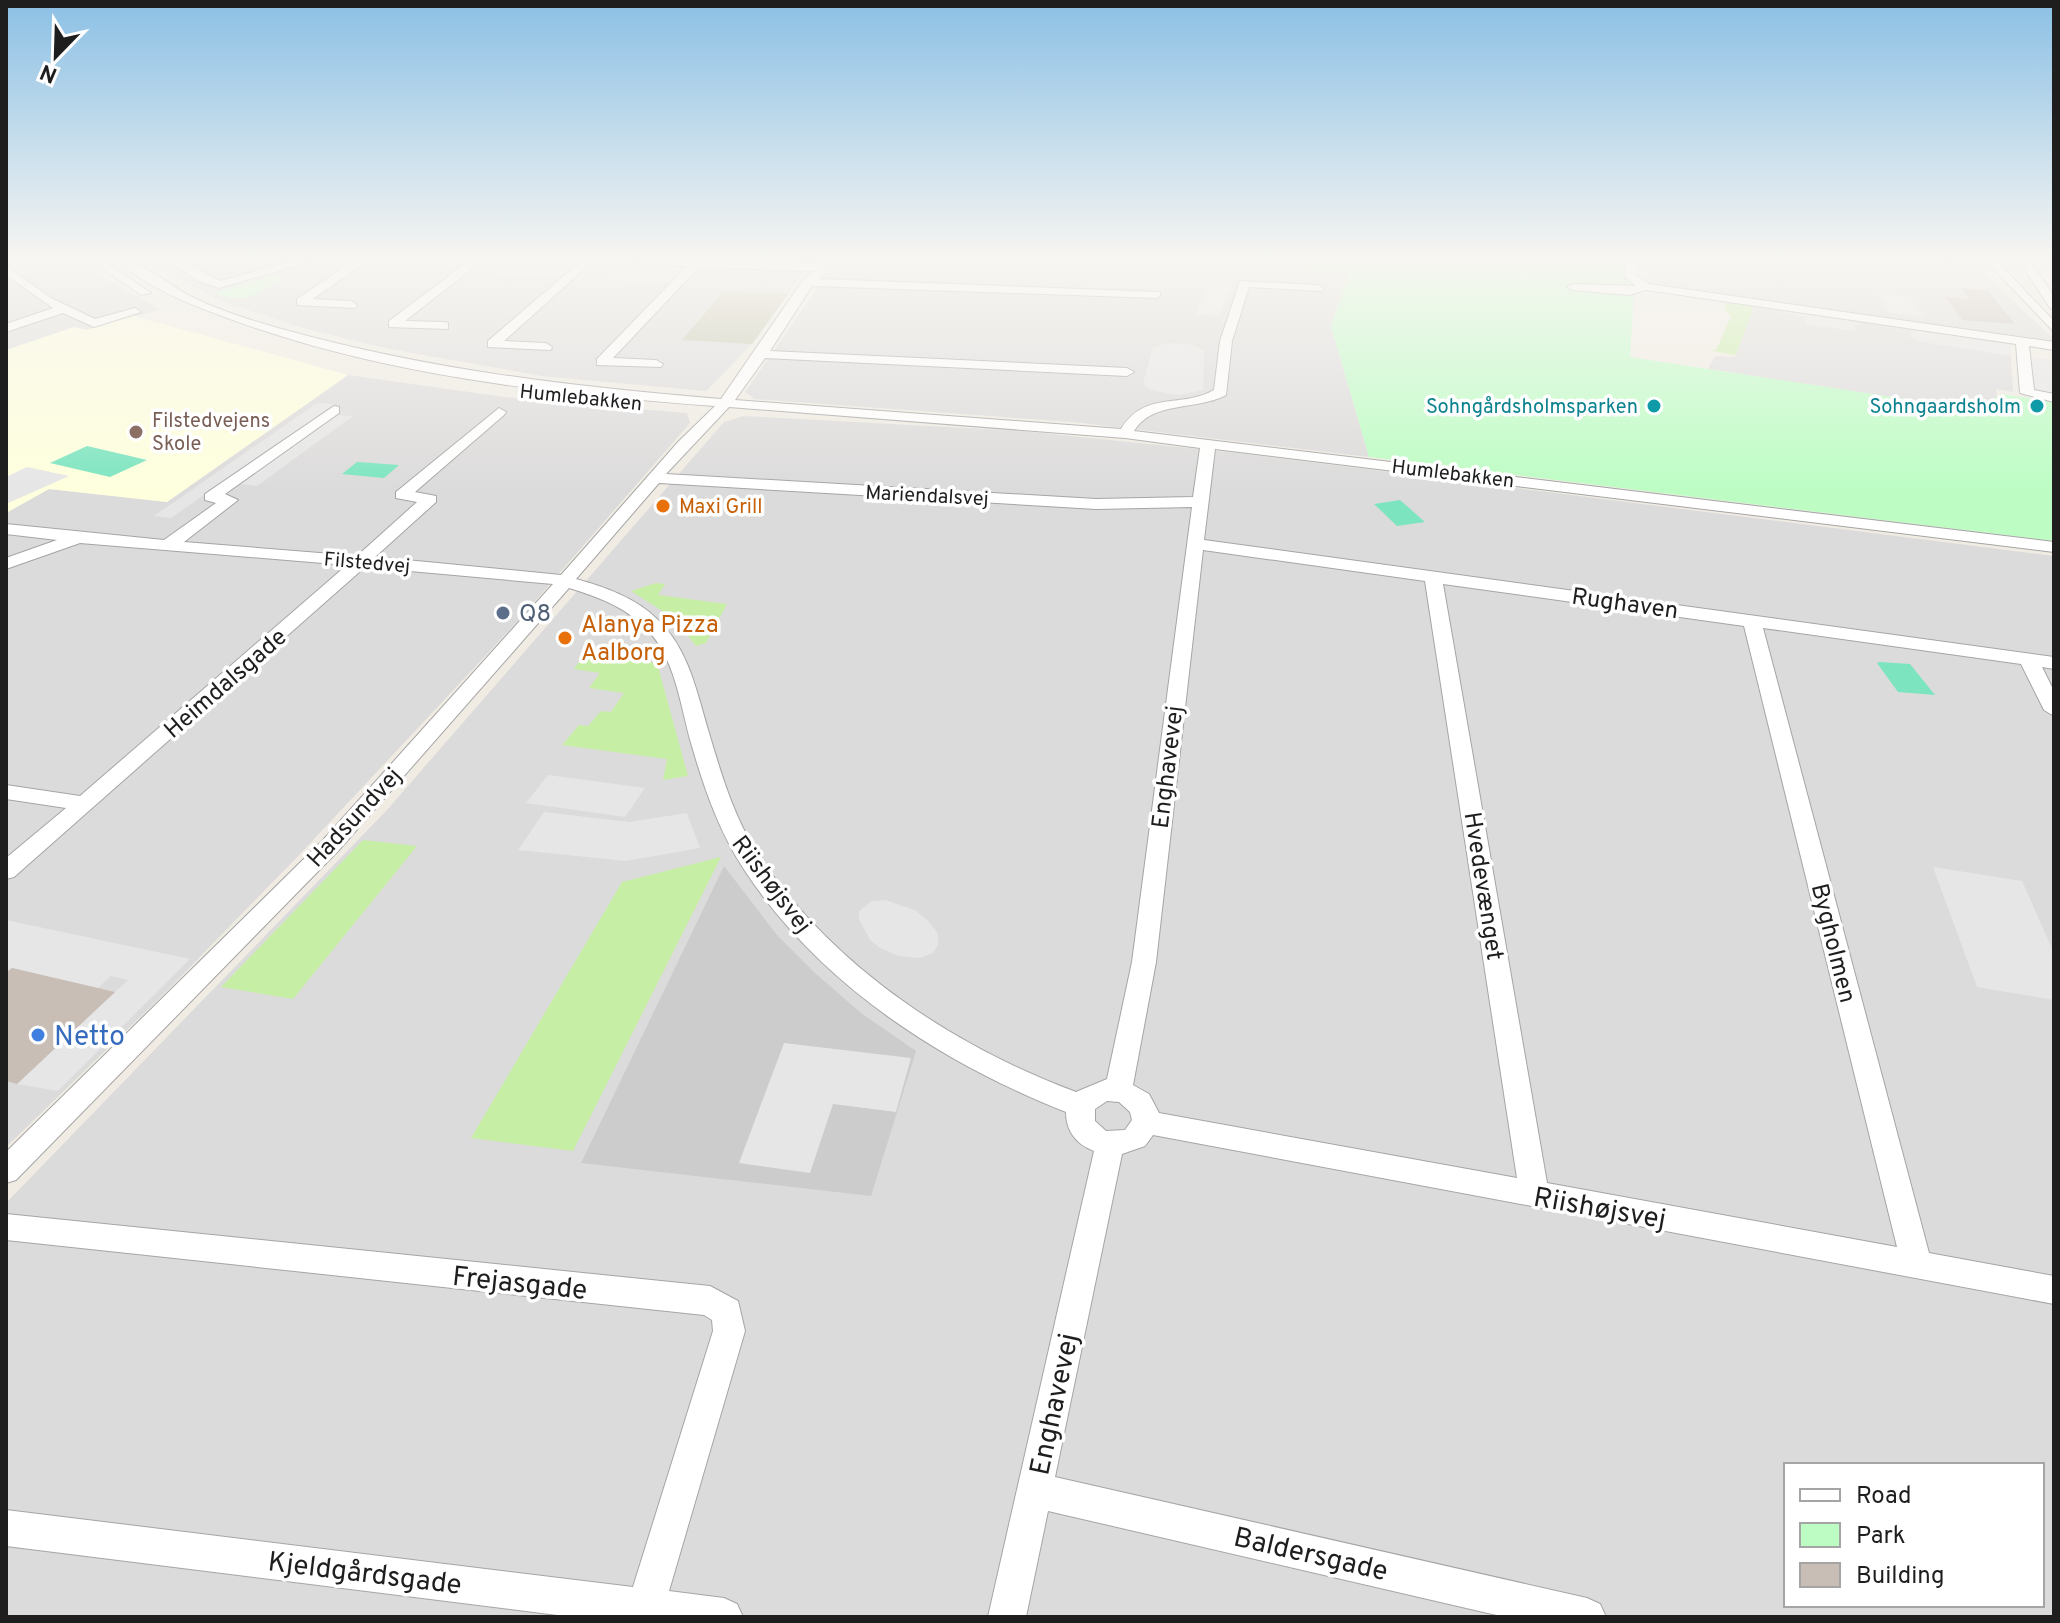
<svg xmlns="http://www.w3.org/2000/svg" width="2060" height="1623" font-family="Overpass,sans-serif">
	<rect width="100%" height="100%" fill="#f0ece3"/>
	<g fill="#dcdbdb" fill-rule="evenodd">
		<polygon points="6,261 83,261 102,276 160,310 86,330 74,327 6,350"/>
		<polygon points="148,261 811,261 755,341 706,391 542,376 385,348 302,328 218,300"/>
		<polygon points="836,261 1252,261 1349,272 1331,326 1369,457 1073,422 755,399 745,392"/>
		<polygon points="1653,261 1977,261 1986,276 2054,339 2054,344 1646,283"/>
		<polygon points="1771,305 2010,343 2013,392 1996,389 1997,397 1978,410 1708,369 1715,356 1735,357 1753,310 1751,306 1770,309"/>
		<polygon points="348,375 527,400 687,413 690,423 516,623 301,853 164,994 6,1147 6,513 49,489 167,502"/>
		<path d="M744 416 1022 431 1247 454 2054 556V1617H6V1203L387 810 724 422ZM1786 1465H2042V1605H1786Z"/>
	</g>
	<polygon fill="#feffdd" points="134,316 348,375 167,502 49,489 6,513 6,350 74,327 86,330"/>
	<polygon fill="#ccc" points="724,866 777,935 815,973 861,1013 916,1051 871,1196 581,1163"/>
	<polygon fill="#c5c5ae" points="723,292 788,294 752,344 682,340"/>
	<g fill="#c7eea5">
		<polygon points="1727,301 1771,305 1770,309 1751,306 1753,309 1736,355 1708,350 1716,350 1731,317 1724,307"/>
		<polygon points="656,583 665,584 658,595 727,604 706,643 696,646 675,619 631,591"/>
		<polygon points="584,655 657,663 688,776 663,780 667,759 562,745 579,725 588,726 601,711 611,712 624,693 589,688 600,673 574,669"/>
		<polygon points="363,840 417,846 293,999 221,987"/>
		<polygon points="721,857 573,1151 471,1138 622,882"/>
	</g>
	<g fill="#bdfdc4">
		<polygon points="1252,261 1633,261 1628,281 1638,288 1634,294 1630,357 1977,410 2001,394 2054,402 2054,541 1369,457 1331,326 1349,273"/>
		<path d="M280 274H288C258 293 249 306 213 293Z"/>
	</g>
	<g fill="#7ce5bf">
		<polygon points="87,446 147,460 110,477 50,463"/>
		<polygon points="357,462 358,462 399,465 384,478 342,474"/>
		<polygon points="1400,500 1425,522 1397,526 1374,504"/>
		<polygon points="1880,662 1910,664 1935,695 1898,692 1877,663"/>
	</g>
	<g fill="#e6e6e6">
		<polygon points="482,261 503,261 581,264 567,276 467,272"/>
		<polygon points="588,264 689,268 675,282 573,279"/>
		<polygon points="1206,285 1231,287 1220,316 1196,314"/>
		<polygon points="1873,294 1910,297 1923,316 1890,313 1881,298"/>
		<polygon points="1782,307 2010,343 2011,356 1916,341 1911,338 1911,330 1861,322 1860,325 1855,325 1854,331 1805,324 1807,317 1781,313"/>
		<polygon points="1170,343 1194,345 1204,351 1203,390 1178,395 1151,390 1143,384 1153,347"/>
		<polygon points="2031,357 2054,360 2054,401 2022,396 2020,376 2033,378"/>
		<polygon points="317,403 334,404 171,518 154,516"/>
		<polygon points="338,415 353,416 257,486 241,484"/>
		<polygon points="27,467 69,476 6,504 6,477"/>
		<polygon points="548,775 645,788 625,817 526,803"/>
		<polygon points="544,812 629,822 687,813 700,848 626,861 518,850"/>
		<polygon points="1933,867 2022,881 2054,953 2054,1000 1977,987"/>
		<polygon points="885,900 915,910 930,923 938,934 938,945 933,953 920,958 899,956 880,948 870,940 859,919 859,911 872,901"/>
		<polygon points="6,920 190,959 58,1091 17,1084 128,980 111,976 98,988 12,968 6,971"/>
		<polygon points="784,1043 911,1058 896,1112 833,1104 810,1173 739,1163"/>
	</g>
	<g fill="#c8beb6">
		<polygon points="1961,288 1988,291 2015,324 1962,320 1945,297 1969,299"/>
		<polygon points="12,968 115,992 17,1084 6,1081 6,973"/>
	</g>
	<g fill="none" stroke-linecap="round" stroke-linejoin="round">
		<g stroke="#a5a5a5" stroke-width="2">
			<g id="minor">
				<polygon points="91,261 104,261 151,293 141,295"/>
				<path d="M117 261C144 261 168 285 192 297 218 310 250 320 278 328 423 369 572 387 721 399L803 280 814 271 699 267 613 358 656 360 663 364 661 367 597 365V359L687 266 641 264 636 261 814 264 823 261 826 272 819 279 1160 292V296L1156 298 812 286 770 351 1127 368 1134 372 1127 376 765 358 735 400 1121 429C1145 390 1180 409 1214 390L1220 341 1240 281 1318 285 1324 289 1322 291 1249 287 1232 341 1226 395C1197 411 1153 400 1134 431L2054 542V552L1215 449 1204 540 2054 657V669L2042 667 2054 691V716L2044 710 2021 664 1763 628 1929 1253 2054 1276V1304L1153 1135 1145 1146 1122 1154 1055 1477 1587 1598 1600 1604 1606 1617H1505L1048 1511 1026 1617H988L1094 1151C1076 1144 1066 1131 1066 1112 942 1063 820 985 745 871 719 832 704 788 691 743 681 708 676 664 652 635 631 609 599 597 569 588L339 850 16 1180 6 1183V1152L323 840 553 584 365 567 14 877 6 879V858L66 808 6 799V785L80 796 347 565 80 543 6 569V558L57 540 6 534V524L164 540 216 503 205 500V494L334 406 339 407V413L225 494 238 500 184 542 357 556 417 502 396 498V492L499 408 506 412 504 415 415 492 436 496V502L375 557 561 575 678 442 715 406C553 394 384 376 230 319 191 305 148 288 117 261ZM729 407 1125 438 1200 448 1193 497 1096 499 666 474ZM659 483 1096 509 1192 507 1132 962 1107 1079 1076 1092C955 1047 837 969 763 862 736 824 722 777 709 733 697 693 689 649 657 619 636 598 605 587 576 579ZM1203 550 1425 581 1517 1178 1159 1113 1149 1094 1133 1085 1156 962ZM1443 584 1744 626 1897 1247 1547 1183ZM1107 1101 1119 1102 1130 1112 1132 1120 1125 1130 1106 1131 1095 1121V1109Z"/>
				<polygon points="170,261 183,261 220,281 294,261 313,261 219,288 198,281"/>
				<polygon points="335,261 354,261 361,265 313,299 351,301 357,305 355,308 297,305 297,299 346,266"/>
				<polygon points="469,261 482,261 405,321 444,322 448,323 448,329 389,327 389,321"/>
				<polygon points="581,261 593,261 504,341 546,343 552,347 551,350 488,347 488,341"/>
				<polygon points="1628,261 1639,261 1636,275 1649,284 2054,342 2054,350 2029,346 2034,390 2054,394 2054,402 2020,393 2016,344 1646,290 1629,295 1573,290 1567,287 1573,284 1636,286 1624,276"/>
				<polygon points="1951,261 1963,261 1963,263 1957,266"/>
				<polygon points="1986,261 1997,261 2054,321 2054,332"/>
				<polygon points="2019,261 2030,261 2054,296 2054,309 2050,308"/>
				<polygon points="2035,261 2054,261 2054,266 2036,263"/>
				<polygon points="6,266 51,298 95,319 135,308 141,312 94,327 63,313 6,332 6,324 53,308 6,275"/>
				<polygon points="6,1214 710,1286 738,1301 745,1331 669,1591 724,1598 737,1604 743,1617 573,1617 6,1546 6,1510 633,1587 713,1331 712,1320 704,1315 6,1240"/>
			</g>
		</g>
		<use href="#minor" fill="#fff" fill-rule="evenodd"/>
	</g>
	<linearGradient id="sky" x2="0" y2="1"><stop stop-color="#8bc0e5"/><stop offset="0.53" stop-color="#f8f6f2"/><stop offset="1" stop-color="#f8f6f2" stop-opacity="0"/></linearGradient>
	<rect width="2060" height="489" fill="url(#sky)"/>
	<g fill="#0f9aa8" stroke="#fff" stroke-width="3">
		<circle cx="1654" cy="406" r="8"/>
		<circle cx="2037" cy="406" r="8"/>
	</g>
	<circle fill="#8d6e63" stroke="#fff" stroke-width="3" cx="136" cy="432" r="8"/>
	<g fill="#e8710a" stroke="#fff" stroke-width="3">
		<circle cx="663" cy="506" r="8"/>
		<circle cx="565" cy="638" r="8"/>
	</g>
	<circle fill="#5c6f8a" stroke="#fff" stroke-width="3" cx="503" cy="613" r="8"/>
	<circle fill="#3f7fe0" stroke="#fff" stroke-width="3" cx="38" cy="1035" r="8"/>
	<g text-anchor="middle" stroke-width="7" stroke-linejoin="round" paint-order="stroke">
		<g font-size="20" fill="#1e1e1e" stroke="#fff">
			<text transform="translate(581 397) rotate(6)" y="7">Humlebakken</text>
			<text transform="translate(1453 473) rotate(7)" y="7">Humlebakken</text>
			<text transform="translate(927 495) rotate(3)" y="7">Mariendalsvej</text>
			<text transform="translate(367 562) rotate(5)" y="7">Filstedvej</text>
		</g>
		<g font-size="20" fill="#0d838f" stroke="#fff" text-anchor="end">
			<text x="1638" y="413">Sohngårdsholmsparken</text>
			<text x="2021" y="413">Sohngaardsholm</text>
		</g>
		<g font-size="20" fill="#785e54" stroke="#fff" text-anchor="start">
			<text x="152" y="427">Filstedvejens<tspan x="152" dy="23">Skole</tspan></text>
		</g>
		<g font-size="20" fill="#c56008" stroke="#fff" text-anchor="start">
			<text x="679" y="513">Maxi Grill</text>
		</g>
		<g font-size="24" fill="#1e1e1e" stroke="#fff">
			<text transform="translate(1625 603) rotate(8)" y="8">Rughaven</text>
			<text transform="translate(225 683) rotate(-41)" y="8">Heimdalsgade</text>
			<text transform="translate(1167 767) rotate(-83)" y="8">Enghavevej</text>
			<text transform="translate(354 817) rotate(-47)" y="8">Hadsundvej</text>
			<text transform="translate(772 884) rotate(53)" y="8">Riishøjsvej</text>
			<text transform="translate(1484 886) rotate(81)" y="8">Hvedevænget</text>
			<text transform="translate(1834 943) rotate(76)" y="8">Bygholmen</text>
		</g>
		<g font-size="24" fill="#4e5e75" stroke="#fff" text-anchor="start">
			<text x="519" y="621">Q8</text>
		</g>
		<g font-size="24" fill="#c56008" stroke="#fff" text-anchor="start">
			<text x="581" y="632">Alanya Pizza<tspan x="581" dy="28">Aalborg</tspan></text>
		</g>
		<g font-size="28" fill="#366cbe" stroke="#fff" text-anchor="start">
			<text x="54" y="1045">Netto</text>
		</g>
		<g font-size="28" fill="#1e1e1e" stroke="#fff">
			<text transform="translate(1600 1207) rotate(10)" y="10">Riishøjsvej</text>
			<text transform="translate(520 1282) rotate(6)" y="10">Frejasgade</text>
			<text transform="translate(1053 1404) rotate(-78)" y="10">Enghavevej</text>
			<text transform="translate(1311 1553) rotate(13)" y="10">Baldersgade</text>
			<text transform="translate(365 1572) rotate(7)" y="10">Kjeldgårdsgade</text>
		</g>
	</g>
	<rect width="2060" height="1623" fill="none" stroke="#1e1e1e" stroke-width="16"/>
	<rect x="1784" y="1463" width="260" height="144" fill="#ffffff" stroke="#a5a5a5" stroke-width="2"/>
	<rect x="1800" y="1489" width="40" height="12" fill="#ffffff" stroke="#a5a5a5" stroke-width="2"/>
	<text x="1856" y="1503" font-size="24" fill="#1e1e1e">Road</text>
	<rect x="1800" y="1523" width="40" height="24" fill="#bdfdc4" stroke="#a5a5a5" stroke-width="2"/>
	<text x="1856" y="1543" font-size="24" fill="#1e1e1e">Park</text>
	<rect x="1800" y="1563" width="40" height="24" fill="#c8beb6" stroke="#a5a5a5" stroke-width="2"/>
	<text x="1856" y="1583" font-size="24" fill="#1e1e1e">Building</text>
	<g transform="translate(56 56) rotate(203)" stroke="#ffffff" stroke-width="6" paint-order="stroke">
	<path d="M0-6L14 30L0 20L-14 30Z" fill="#1e1e1e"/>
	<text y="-12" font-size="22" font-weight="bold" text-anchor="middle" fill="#1e1e1e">N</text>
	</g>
</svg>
